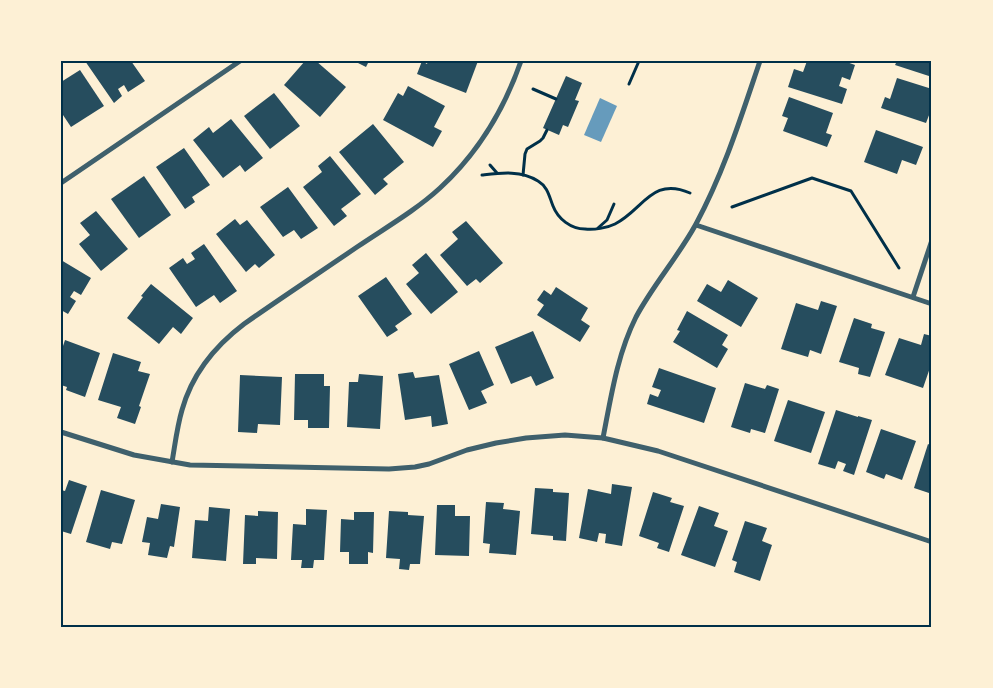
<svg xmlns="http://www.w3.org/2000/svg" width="993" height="688" font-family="Karla,sans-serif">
	<rect width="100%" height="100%" fill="#fdf0d5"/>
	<polygon fill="#669bbc" points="600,98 617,106 601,142 584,135"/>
	<g fill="#264d5e">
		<polygon points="85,61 131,61 145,81 128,92 124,85 118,89 122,96 114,103"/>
		<polygon points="305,61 316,61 346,87 320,117 284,85"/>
		<polygon points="354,61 369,61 366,67"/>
		<polygon points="422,61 427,64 428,61 478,61 466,93 417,74"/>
		<polygon points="807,61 844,61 855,65 850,80 842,77 839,86 847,89 842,104 788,87 794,69 803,72"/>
		<polygon points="897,61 932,61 932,77 895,65"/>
		<polygon points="80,70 104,106 71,127 61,112 61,82"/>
		<polygon points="566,76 582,83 575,100 579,101 568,127 563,125 559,135 543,128"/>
		<polygon points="897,78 932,89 932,110 931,110 926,123 881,108 885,97 890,99"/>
		<polygon points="408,86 445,106 434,127 442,131 433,147 383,120 398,93 403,96"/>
		<polygon points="274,93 300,126 270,149 244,116"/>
		<polygon points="789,97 833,113 826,133 832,135 827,147 783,131 788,118 782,116"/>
		<polygon points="231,119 263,158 245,172 240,165 223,178 193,140 209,127 213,133"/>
		<polygon points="373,124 404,162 383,179 388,184 375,195 339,152"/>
		<polygon points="876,130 923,147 916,165 902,160 897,174 864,162"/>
		<polygon points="184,148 210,185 192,197 195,202 185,209 156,167"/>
		<polygon points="330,156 361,194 341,209 347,216 334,226 303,187 322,172 318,166"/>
		<polygon points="144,176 171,215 139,238 111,199"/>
		<polygon points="288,187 318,228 301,239 294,230 283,237 260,207"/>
		<polygon points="96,211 128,249 101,271 79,244 90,235 80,223"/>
		<polygon points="235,219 240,225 247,220 275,255 259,268 255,264 246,272 216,234"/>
		<polygon points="466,221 503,263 480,283 476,279 467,286 440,255 458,239 452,232"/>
		<polygon points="204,244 237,291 220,303 214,295 196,307 169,268 183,258 187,264 195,259 191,253"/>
		<polygon points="426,253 458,292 431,314 406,284 419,273 412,265"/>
		<polygon points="61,260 91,278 81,295 74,291 70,297 76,301 68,314 61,310"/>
		<polygon points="386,277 412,314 395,326 398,330 387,337 358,296"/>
		<polygon points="728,280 758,298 741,327 697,301 707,284 721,292"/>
		<polygon points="151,284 193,318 181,334 173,327 159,344 127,318 143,297 141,296"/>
		<polygon points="556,287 588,308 581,320 590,326 580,342 537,315 544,305 537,300 544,290 551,295"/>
		<polygon points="821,301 837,306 821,354 810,350 808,357 781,349 796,303 818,310"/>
		<polygon points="687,311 728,335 722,345 728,349 717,368 673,342 680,331 677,330"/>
		<polygon points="854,318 872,324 871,328 885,332 870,377 858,374 859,368 839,362"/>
		<polygon points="533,331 554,378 536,386 531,376 511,384 495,347"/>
		<polygon points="924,334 932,336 932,362 923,388 885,375 899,338 921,345"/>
		<polygon points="65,340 100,353 85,397 66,390 67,387 61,385 61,352"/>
		<polygon points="479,351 494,385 481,391 487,403 469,410 449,364"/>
		<polygon points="113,353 141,362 138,371 150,374 139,406 141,407 135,424 117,418 121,407 98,400"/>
		<polygon points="659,368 716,388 704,423 647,404 650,394 658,397 661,390 652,387"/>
		<polygon points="413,372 415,378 439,375 448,424 432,427 431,416 405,420 398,374"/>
		<polygon points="295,374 324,374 324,386 330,386 329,428 308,428 308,420 294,420"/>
		<polygon points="359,374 383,376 380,429 347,427 349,382 358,382"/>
		<polygon points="240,375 282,377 280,425 258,424 257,433 238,432"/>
		<polygon points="745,383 765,389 767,385 779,389 765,433 751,429 750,433 731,427"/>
		<polygon points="788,400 825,412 811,453 774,441"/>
		<polygon points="836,410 858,417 858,416 872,420 854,475 843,471 846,464 838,461 835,469 818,464"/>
		<polygon points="881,429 916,441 902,480 886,474 884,479 866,472"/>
		<polygon points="928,444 932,446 932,494 914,488"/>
		<polygon points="69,480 87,486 71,534 61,531 61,490 65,491"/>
		<polygon points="612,484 632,487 622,546 605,543 606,534 599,533 597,542 579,538 588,489 611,494"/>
		<polygon points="535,488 553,489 553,492 569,493 566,541 553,540 553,536 531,534"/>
		<polygon points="101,490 135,500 122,544 112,542 110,549 86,542"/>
		<polygon points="653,492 672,498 670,502 684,506 669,552 657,548 659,543 639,536"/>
		<polygon points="486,502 504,503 503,509 520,511 516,555 489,553 490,544 483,543"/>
		<polygon points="161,504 180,507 174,547 170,546 167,558 148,555 150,543 142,542 147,517 158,519"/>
		<polygon points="437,505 455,505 455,516 470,516 469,556 435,555"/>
		<polygon points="699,506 719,513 714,526 728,531 715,567 681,555"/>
		<polygon points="209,507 230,509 226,561 192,558 195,520 208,521"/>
		<polygon points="306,509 327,510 324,560 314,560 313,568 301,568 302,560 291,560 293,524 306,525"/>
		<polygon points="258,511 278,512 277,559 256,558 256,564 243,564 245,515 258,516"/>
		<polygon points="389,511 408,512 408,515 424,516 420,564 410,564 409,570 399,569 400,559 386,558"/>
		<polygon points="354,512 374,512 373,553 368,552 368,564 349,564 349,552 340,552 341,519 354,520"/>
		<polygon points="745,521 767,528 762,541 772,545 760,581 734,572 737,562 732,560"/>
	</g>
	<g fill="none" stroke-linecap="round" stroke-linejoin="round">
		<g stroke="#003049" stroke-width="3">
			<polyline points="629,84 639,61"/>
			<polyline points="533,89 556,99"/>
			<polyline points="490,165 497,173"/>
			<path d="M482 175C500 173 521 170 538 181 548 187 549 196 553 206 558 219 571 229 585 229 594 230 607 228 615 224 643 210 652 176 690 193"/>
			<polyline points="523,175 525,154 527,149 540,141 543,138 547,130"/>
			<polyline points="732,207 812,178 851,191 899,268"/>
			<polyline points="598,228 607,220 614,204"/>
		</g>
		<g stroke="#3f606c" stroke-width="5">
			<polyline points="61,183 240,61"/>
			<polyline points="696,225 932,304"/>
			<polyline points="913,297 932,240"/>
			<polyline points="61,432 134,455 190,465 389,469 415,467 429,464 467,450 496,443 526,438 565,435 603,438 658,451 932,542"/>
			<path d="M603 438C611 397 617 355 636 317 653 285 678 257 696 224 724 172 741 117 760 61"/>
			<path d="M172 462C175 445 177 427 182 410 192 374 215 346 244 324 281 298 319 273 357 247 385 228 415 211 440 188 478 153 504 110 521 61"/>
		</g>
	</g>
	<rect width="993" height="688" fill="none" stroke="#fdf0d5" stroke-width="125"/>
	<rect x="62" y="62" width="868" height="564" fill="none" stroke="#003049" stroke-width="2"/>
</svg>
